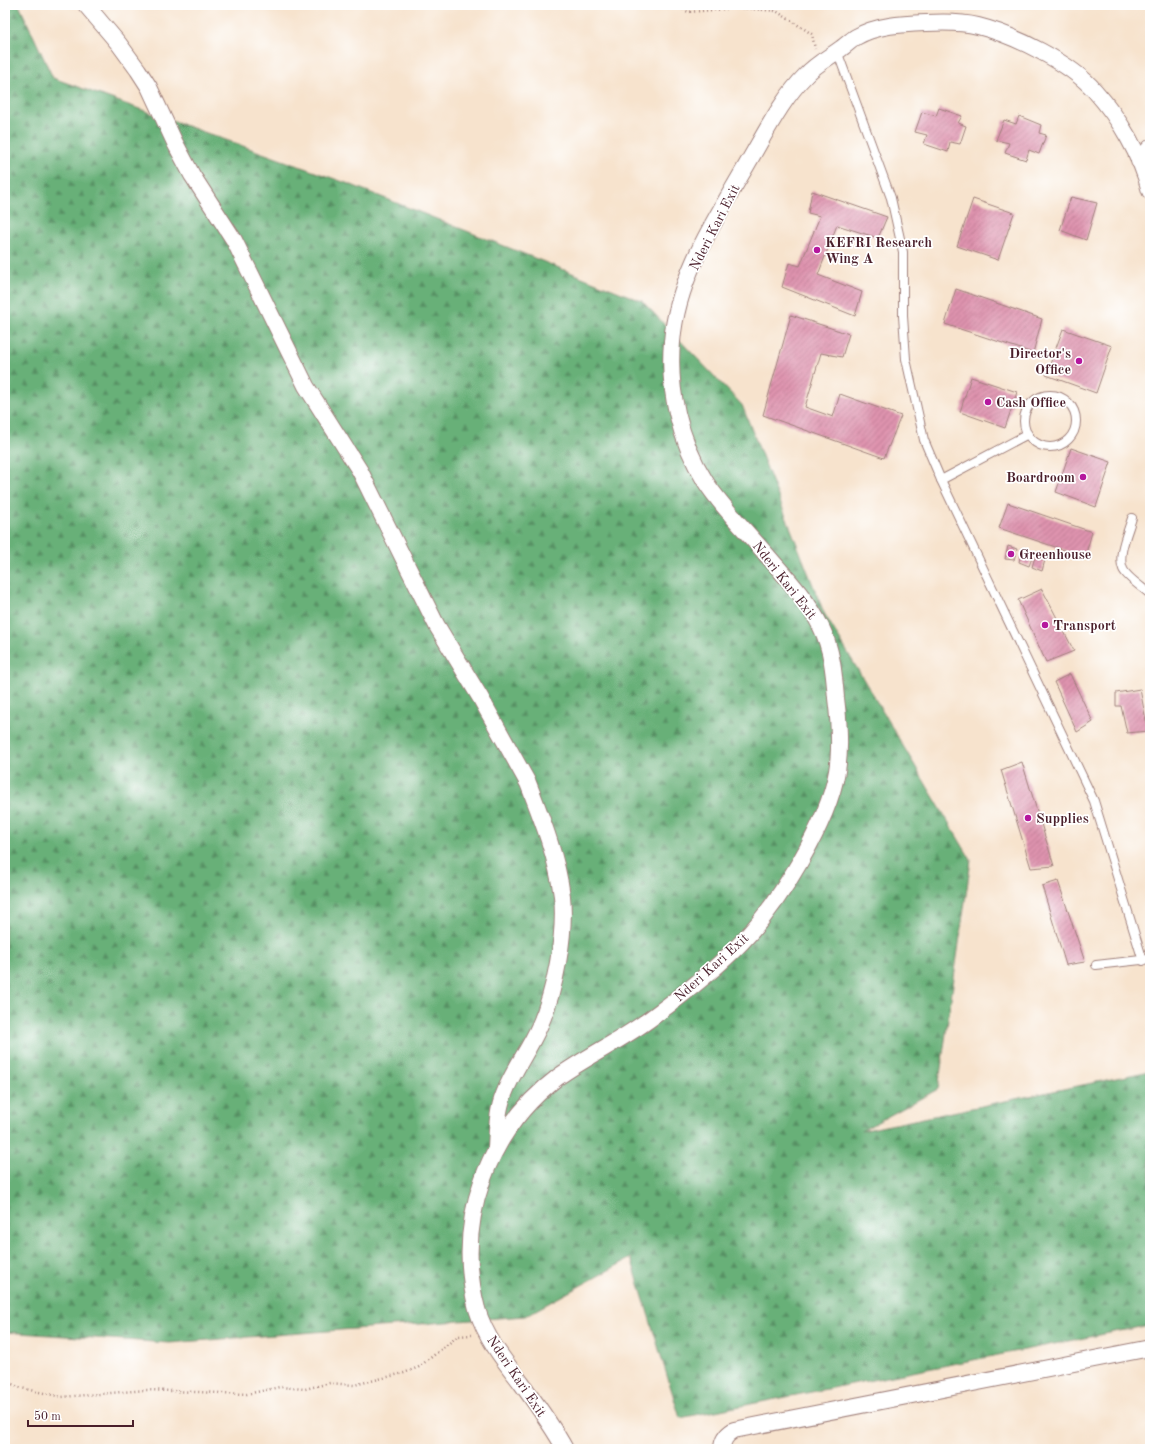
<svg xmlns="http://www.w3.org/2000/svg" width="1155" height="1454" font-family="'Old Standard TT',serif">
	<defs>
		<pattern id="forest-firs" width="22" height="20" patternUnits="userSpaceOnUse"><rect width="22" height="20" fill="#67b078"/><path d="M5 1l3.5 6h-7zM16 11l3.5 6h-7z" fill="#578f63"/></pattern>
		<pattern id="building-hatch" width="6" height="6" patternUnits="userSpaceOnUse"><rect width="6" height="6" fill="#de93ae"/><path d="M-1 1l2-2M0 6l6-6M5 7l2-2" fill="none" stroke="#b6778e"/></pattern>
	</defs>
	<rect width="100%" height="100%" fill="#fff"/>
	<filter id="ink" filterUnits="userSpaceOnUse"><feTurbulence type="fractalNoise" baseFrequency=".025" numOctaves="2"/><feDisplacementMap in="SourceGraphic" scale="8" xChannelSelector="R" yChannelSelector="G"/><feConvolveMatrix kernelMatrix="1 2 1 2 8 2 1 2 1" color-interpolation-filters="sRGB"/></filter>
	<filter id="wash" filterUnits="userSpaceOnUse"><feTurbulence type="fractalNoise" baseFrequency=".012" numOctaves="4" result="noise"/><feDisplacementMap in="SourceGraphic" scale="16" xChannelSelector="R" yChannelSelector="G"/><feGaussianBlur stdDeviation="0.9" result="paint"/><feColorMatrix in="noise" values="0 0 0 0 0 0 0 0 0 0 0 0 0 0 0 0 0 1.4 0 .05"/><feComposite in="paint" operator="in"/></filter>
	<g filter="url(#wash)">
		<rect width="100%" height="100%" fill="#f7e3cd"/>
		<polygon fill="url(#forest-firs)" stroke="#586852" points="5,5 19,5 53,78 349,184 642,301 742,405 824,613 971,860 938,1089 861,1131 1150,1071 1150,1325 680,1418 631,1258 525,1316 169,1343 5,1332"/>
		<g id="blocks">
			<g fill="url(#building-hatch)">
				<polygon points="939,108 962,116 958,123 966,126 960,144 950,142 948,152 924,144 927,135 915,132 922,112 936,116"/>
				<polygon points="1019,116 1041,125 1039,133 1046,135 1039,154 1029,150 1026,160 1005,153 1009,143 996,140 1004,120 1016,124"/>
				<polygon points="812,191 887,217 878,238 837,225 818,275 862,292 855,316 782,287 789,263 800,266 820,216 808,213"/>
				<polygon points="1071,197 1097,203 1086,240 1060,230"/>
				<polygon points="973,199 1014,213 998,260 957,246"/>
				<polygon points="956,289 1042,319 1033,353 945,324"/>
				<polygon points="791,315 849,334 842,357 821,353 805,407 833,417 840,394 901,416 884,458 763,415"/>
				<polygon points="1063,329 1112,346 1096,393 1046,375"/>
				<polygon points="971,377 1017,392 1005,428 960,412"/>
				<polygon points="1071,448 1111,462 1096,507 1056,492"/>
				<polygon points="1008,503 1092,532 1085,557 999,528"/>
				<polygon points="1008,546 1017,549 1014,560 1005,559"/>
				<polygon points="1022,550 1033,555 1029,566 1019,562"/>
				<polygon points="1035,557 1045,560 1042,571 1032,567"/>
				<polygon points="1042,589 1074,651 1046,662 1018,600"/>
				<polygon points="1070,674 1093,722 1077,732 1054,682"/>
				<polygon points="1140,689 1148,731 1127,733 1121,706 1116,706 1116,693"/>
				<polygon points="1022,762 1054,866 1031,868 1001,770"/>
				<polygon points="1058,881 1085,962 1066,965 1042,886"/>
			</g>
		</g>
	</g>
	<g filter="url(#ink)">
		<use href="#blocks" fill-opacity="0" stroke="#a0817c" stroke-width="1"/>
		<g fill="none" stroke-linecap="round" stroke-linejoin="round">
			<g stroke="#a0817c" stroke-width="10">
				<g id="service">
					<polyline points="837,51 891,198 903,252 903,316 906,359 924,440 941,480 1094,801 1143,961"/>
					<circle cx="1050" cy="421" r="26"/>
					<polyline points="941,480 1028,434"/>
					<path d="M1132 518C1128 532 1117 555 1123 569 1126 577 1143 588 1150 594"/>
					<polyline points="1096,965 1150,959"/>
				</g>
			</g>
			<g stroke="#a0817c" stroke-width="18">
				<g id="minor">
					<path d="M86 5 119 44 138 70 149 87 175 143 192 175 234 240 306 386 360 471 437 626 480 697 528 783C542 819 557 857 562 896 566 934 555 992 539 1027 529 1050 513 1070 504 1094 497 1111 497 1130 496 1148"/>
					<polyline points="1139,161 1150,148"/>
					<path d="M565 1449C552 1425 535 1402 519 1380 502 1358 485 1336 477 1309 454 1222 487 1131 558 1077 589 1055 624 1039 654 1016 684 994 717 968 742 942 779 903 828 824 837 771 841 747 839 722 836 698 834 674 832 649 821 627 808 600 785 576 765 553 746 531 720 505 705 481 679 439 668 390 672 342 677 276 717 217 749 161 766 132 782 99 806 75 816 64 828 58 839 50 845 46 850 41 856 37 877 25 902 24 926 23 943 22 962 22 978 26 1014 35 1071 63 1095 91 1120 119 1141 155 1150 191"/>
					<path d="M722 1449C722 1440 726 1435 734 1430L1150 1348"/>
				</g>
			</g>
			<g stroke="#a0817c" stroke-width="2.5" stroke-dasharray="1 3" stroke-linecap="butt">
				<polyline points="676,5 688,12 739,8 776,11"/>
				<polyline points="774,5 776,11 812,34 815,49"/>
				<polyline points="5,1381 21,1388 62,1397 146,1390 247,1394 280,1387 305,1389 330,1383 354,1385 404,1373 419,1367 458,1336 472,1335"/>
			</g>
			<use href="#service" stroke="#fff" stroke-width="8"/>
			<use href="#minor" stroke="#fff" stroke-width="16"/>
		</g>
	</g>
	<g fill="#b5179e" stroke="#fff" stroke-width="1.5">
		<circle cx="817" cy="250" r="4"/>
		<circle cx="1079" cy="361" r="4"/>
		<circle cx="988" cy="402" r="4"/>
		<circle cx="1083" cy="477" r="4"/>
		<circle cx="1011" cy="554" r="4"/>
		<circle cx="1045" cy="625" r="4"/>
		<circle cx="1028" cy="818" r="4"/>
	</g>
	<g text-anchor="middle" stroke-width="3.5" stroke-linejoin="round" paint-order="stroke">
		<g font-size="14" fill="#4a1f2b" stroke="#fff">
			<text transform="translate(714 227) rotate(-63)" y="5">Nderi Kari Exit</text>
			<text transform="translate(785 580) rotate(52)" y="5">Nderi Kari Exit</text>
			<text transform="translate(711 967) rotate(-42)" y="5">Nderi Kari Exit</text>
			<text transform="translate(517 1376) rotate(56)" y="5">Nderi Kari Exit</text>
		</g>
		<g font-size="14" font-weight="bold" fill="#4a1f2b" stroke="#fff" text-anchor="start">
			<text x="825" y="247">KEFRI Research<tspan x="825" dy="16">Wing A</tspan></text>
			<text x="1071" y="358" text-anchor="end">Director's<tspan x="1071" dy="16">Office</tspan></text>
			<text x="996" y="407">Cash Office</text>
			<text x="1075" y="482" text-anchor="end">Boardroom</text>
			<text x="1019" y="559">Greenhouse</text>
			<text x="1053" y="630">Transport</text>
			<text x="1036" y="823">Supplies</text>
		</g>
	</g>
	<rect width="1155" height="1454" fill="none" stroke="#fff" stroke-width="20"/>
	<path d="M28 1420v6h105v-6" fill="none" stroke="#4a1f2b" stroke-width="2"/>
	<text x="34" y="1420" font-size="12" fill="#4a1f2b" stroke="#ffffff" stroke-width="3" paint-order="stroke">50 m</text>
</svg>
